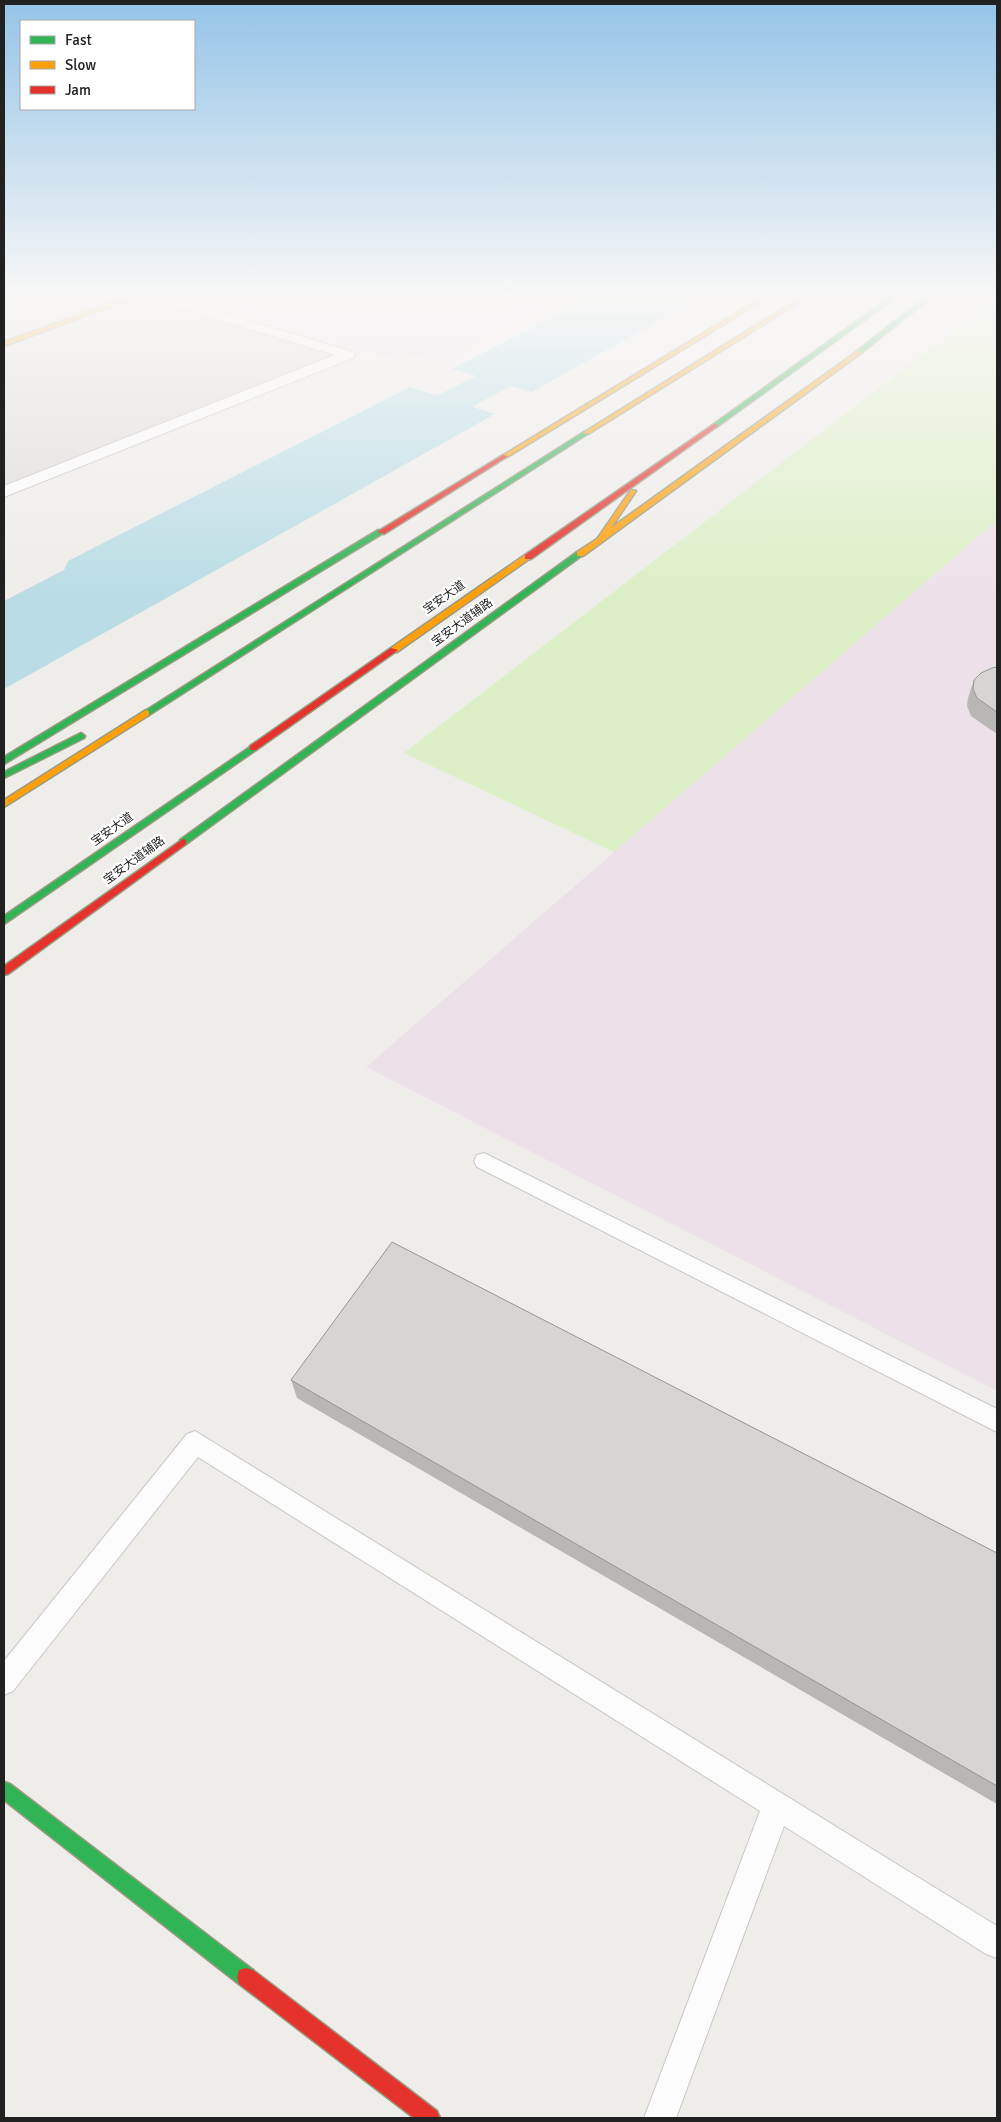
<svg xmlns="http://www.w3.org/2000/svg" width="1001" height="2122" font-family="Signika,'Noto Sans SC',sans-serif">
	<rect width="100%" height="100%" fill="#efedea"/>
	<polygon fill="#dedddb" points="4,293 146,293 348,355 4,492"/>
	<g fill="#ede1e9">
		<polygon points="175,293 577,293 441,363 406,353 393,359"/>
		<polygon points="997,520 997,1391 366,1067"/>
	</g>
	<polygon fill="#ddefc6" points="997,293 997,520 614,852 404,753 983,308"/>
	<g fill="#badde5">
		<polygon points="600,293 708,293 532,392 452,369"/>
		<polygon points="410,387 495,414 4,689 4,601 64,570 68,561"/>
	</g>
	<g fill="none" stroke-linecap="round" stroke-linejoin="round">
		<polygon fill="#badde5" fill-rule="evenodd" points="636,293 676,293 671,300 386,453 372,457 358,453 352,445 358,437"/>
		<g stroke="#c8c7c6" stroke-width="2">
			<g id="lane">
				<polygon points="484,1153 997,1409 997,1432 477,1167 474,1161 477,1155"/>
				<polygon points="195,1431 997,1926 997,1958 986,1954 784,1826 676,2118 644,2118 760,1811 198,1457 13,1691 4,1695 4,1661 187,1434"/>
			</g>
		</g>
		<g stroke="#c8c7c6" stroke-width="2">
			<polygon id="street" points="140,293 159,293 353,352 355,355 353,358 4,497 4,486 335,355 141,296"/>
		</g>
		<g stroke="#999a80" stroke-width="3">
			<g id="fast">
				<polygon points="896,293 902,293 718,426 714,426 714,424"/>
				<polygon points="931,293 937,293 861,353 857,353 857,351"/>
				<polygon points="584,432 589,433 149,715 143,715 142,713"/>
				<polygon points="378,530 385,532 4,764 4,757"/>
				<polygon points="577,552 584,554 186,844 180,844 180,840"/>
				<polygon points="81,733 85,736 84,738 4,778 4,772"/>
				<polygon points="253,745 256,746 256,750 4,924 4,916"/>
				<polygon points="4,1782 10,1784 253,1970 255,1977 253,1984 246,1986 239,1984 4,1800"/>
			</g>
		</g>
		<g stroke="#999a80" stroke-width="3">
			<g id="slow">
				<polygon points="140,293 147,293 4,346 4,342"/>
				<polygon points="769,293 775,293 507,457 502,456"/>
				<polygon points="808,293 814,293 588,434 583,433"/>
				<polygon points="859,350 861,353 583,556 577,556 577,552 597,539 631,490 636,491 611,528"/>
				<polygon points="525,555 532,557 397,652 391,652 391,648"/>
				<polygon points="146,710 149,711 149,715 4,807 4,800"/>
			</g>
		</g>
		<g stroke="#999a80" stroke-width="3">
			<g id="jam">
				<polygon points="714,424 719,425 531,559 525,559 525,555"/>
				<polygon points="503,455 508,456 384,534 377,532"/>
				<polygon points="391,648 398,650 256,750 250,750 250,746"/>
				<polygon points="183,839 186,840 186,844 8,974 4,975 4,966"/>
				<polygon points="246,1968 253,1970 437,2111 440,2118 414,2118 239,1984 237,1977 239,1970"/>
			</g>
		</g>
		<use href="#lane" fill="#fdfcfc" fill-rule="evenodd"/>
		<use href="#street" fill="#fdfcfc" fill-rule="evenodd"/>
		<use href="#fast" fill="#30b455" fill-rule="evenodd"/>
		<use href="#slow" fill="#ff9f0a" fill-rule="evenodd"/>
		<use href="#jam" fill="#e5322d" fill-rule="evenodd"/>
	</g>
	<g fill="#b9b7b5">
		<polygon points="997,667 997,733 994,732 971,716 967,706 968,698 974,680"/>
		<polygon points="291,1380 997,1553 997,1804 297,1398"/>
	</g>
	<g fill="#d7d5d2" stroke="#969593">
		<polygon points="997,667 997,712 977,698 973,689 974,680 981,673 992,668"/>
		<polygon points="392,1242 997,1553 997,1786 291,1380"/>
	</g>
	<linearGradient id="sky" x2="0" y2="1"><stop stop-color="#95c4e7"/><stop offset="0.5" stop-color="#f8f7f6"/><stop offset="1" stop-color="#f8f7f6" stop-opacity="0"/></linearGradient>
	<rect width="1001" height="590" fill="url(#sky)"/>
	<g text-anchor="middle" stroke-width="4.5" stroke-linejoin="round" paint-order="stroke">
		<g font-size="12" fill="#212121" stroke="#fff">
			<text transform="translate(444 597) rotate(-35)" y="4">宝安大道</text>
			<text transform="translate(462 622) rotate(-36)" y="4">宝安大道辅路</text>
			<text transform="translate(112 829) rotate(-35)" y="4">宝安大道</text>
			<text transform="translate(134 860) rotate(-36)" y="4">宝安大道辅路</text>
		</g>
	</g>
	<rect width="1001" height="2122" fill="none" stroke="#212121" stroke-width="10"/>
	<rect x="20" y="20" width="175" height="90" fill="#ffffff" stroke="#a6a6a6"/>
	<rect x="30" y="36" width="25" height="8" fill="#30b455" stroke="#a6a6a6"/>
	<text x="65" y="45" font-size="15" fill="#212121">Fast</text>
	<rect x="30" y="61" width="25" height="8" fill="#ff9f0a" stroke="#a6a6a6"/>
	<text x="65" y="70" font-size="15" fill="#212121">Slow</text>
	<rect x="30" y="86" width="25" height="8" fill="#e5322d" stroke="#a6a6a6"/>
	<text x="65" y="95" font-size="15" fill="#212121">Jam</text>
</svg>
